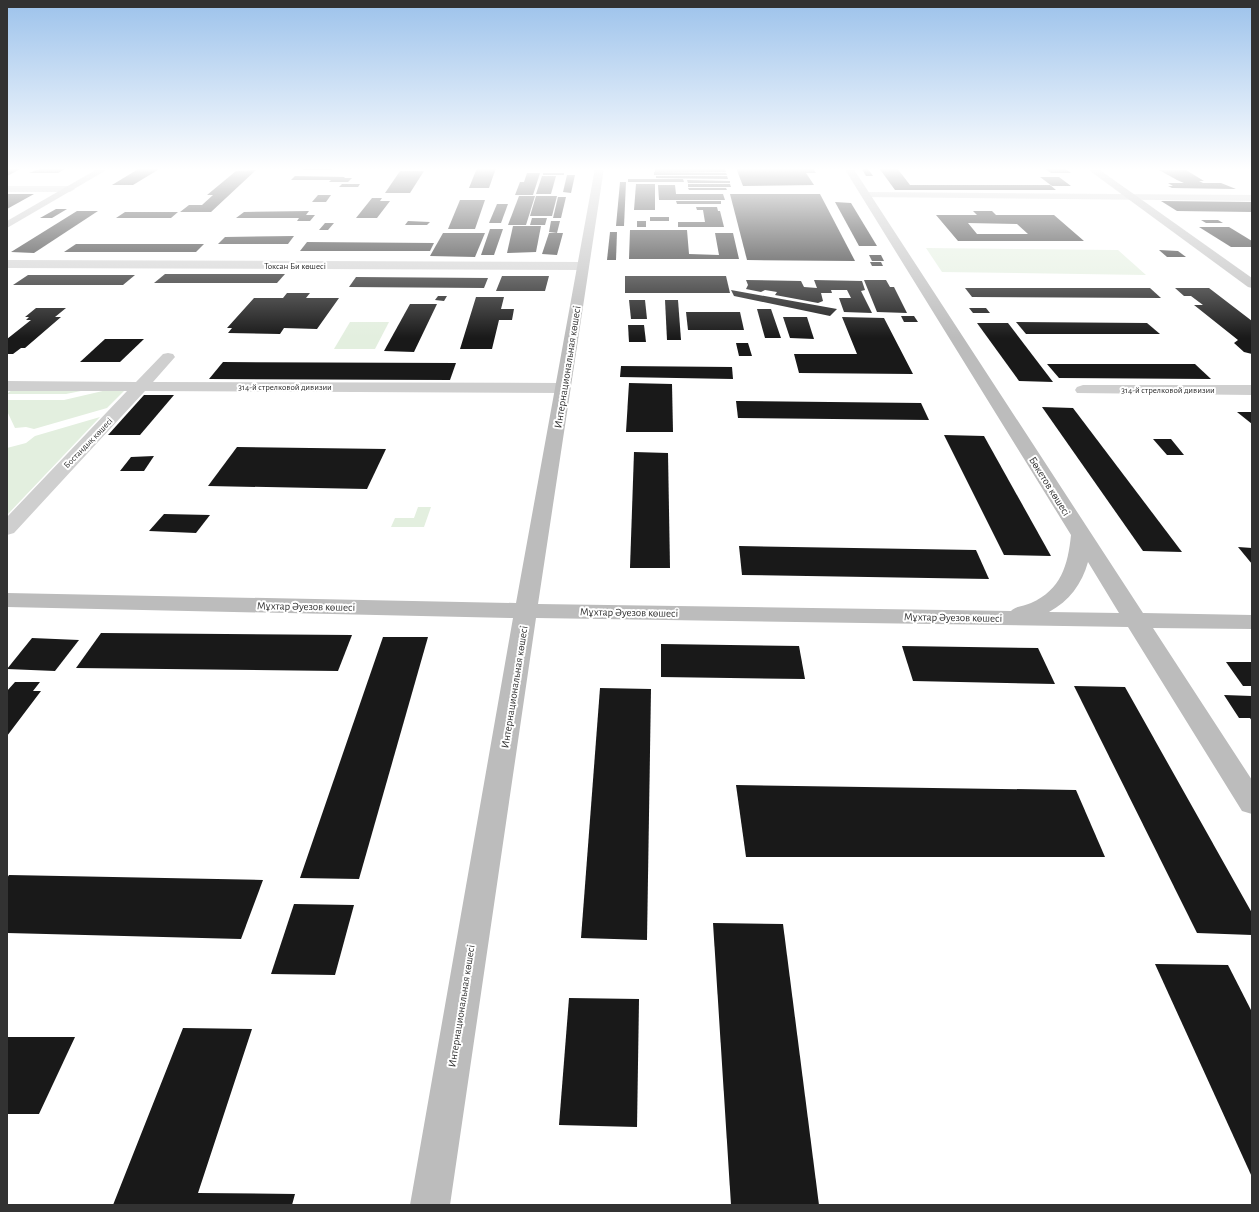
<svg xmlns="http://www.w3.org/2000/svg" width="1259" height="1212" font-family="'Alegreya Sans',sans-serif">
	<rect width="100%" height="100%" fill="#fff"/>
	<g fill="#e3efdf">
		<polygon points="926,248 1118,250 1146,275 942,272"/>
		<polygon points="350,322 389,322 375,349 334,349"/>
		<polygon points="13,389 91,389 66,394 7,394"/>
		<polygon points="107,390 125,390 107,408 34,429 26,427 15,428 7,411 7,400 64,400"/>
		<polygon points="100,417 7,515 7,448 26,443 35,436"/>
		<polygon points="418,507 431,507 424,527 391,527 395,518 414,518"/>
	</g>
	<g fill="#191919" fill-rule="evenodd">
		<polygon points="7,168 22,168 7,176"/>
		<polygon points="42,168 67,168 58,173 29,173"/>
		<polygon points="140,168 161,168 133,185 112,185"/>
		<polygon points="305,168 334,168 332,170 303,170"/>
		<polygon points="477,168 496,168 489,188 469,188"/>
		<polygon points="736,168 813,168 816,173 806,173 814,185 743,186"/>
		<polygon points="879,168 897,168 910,185 1050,185 1056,190 895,190"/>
		<polygon points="1044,168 1064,168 1071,173 1051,173"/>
		<polygon points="655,169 725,169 726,172 655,172"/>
		<polygon points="862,169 868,169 873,176 866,176"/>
		<polygon points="256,170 211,212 180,212 189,205 202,205 213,195 207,195 236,171"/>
		<polygon points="1159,170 1186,170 1204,181 1199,181 1203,183 1221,183 1236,189 1172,188 1168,186 1173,186 1168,183 1184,183 1177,180"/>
		<polygon points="400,171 424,171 410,193 385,193"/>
		<polygon points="654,172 726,173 727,175 654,175"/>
		<polygon points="527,173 540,173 533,195 515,195 520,182 524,182"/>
		<rect x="543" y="173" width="21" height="2"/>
		<polygon points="567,175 575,175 571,193 563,192"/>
		<polygon points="295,176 345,177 344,178 352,178 348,182 329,182 331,180 291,180"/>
		<polygon points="542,176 556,176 551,194 536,194"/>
		<polygon points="656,176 727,176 728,179 656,178"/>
		<polygon points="1040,177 1059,177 1071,186 1052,186"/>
		<polygon points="628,179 683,179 684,182 628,182"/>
		<polygon points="687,180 730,181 730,183 688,183"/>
		<polygon points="620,182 626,182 624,226 616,226"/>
		<polygon points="342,184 360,184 358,187 339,187"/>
		<polygon points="636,184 655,184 655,210 634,210"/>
		<polygon points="688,184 730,184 731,187 688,187"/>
		<polygon points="658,185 675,185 676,194 723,194 725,200 659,200"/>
		<polygon points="688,188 726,188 727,190 689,190"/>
		<polygon points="7,194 34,194 7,209"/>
		<polygon points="730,194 820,194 855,261 747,260"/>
		<polygon points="318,195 331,195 326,202 312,202"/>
		<polygon points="519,196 535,196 526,225 508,225"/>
		<polygon points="536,196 557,196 552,216 530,216"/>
		<polygon points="558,197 566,197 561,218 553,218"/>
		<polygon points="372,198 382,198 380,201 390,201 377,218 356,218"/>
		<polygon points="460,200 485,200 475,229 448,229"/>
		<polygon points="676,201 721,201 721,204 677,204"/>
		<polygon points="1161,201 1252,202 1252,212 1177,211"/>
		<polygon points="835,202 851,203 877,246 859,246"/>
		<polygon points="497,204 508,204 501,223 489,223"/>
		<polygon points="696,207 717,207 718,211 720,211 724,227 678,227 678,222 705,222 703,210 697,210"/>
		<polygon points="56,209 67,209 52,218 40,218"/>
		<polygon points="77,211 98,211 34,253 11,252"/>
		<polygon points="309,211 306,215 315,215 310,221 297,221 299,218 236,218 244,212"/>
		<path d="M973 211H992L996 215H1054L1084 241H958L936 215H977ZM968 223 1017 224 1028 234H977Z"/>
		<polygon points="125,212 178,212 171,218 116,218"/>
		<rect x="650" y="217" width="19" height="4"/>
		<polygon points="532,218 547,218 545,225 530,225"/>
		<polygon points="1201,220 1218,220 1223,223 1206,223"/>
		<polygon points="408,221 430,222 427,225 405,225"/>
		<polygon points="551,221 560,221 557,233 549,232"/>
		<rect x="637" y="221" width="9" height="6"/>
		<polygon points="325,223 334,223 328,230 319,230"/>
		<polygon points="513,226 541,226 536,252 507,253"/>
		<polygon points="1199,227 1229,227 1252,241 1252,247 1231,247"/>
		<polygon points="490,229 503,229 494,255 481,255"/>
		<polygon points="630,230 687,230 689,254 719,255 715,233 733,233 739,259 629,259"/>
		<polygon points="610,232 617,232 616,260 607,260"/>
		<polygon points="443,233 485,233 475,257 430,256"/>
		<polygon points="549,233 563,233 557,255 542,254"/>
		<polygon points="294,236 288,244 218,244 225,237"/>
		<polygon points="307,242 434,243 430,251 300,251"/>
		<polygon points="76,244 204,244 196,252 64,252"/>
		<polygon points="1159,250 1178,251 1186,257 1167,257"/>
		<polygon points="869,255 881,255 884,261 872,261"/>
		<polygon points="870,262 881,262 883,266 872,266"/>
		<polygon points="165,274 285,274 277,283 154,283"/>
		<polygon points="28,275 135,275 123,285 13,285"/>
		<polygon points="502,276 549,276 545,291 496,291"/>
		<polygon points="625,276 726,276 730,293 625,293"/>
		<polygon points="356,277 488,278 484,288 349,287"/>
		<polygon points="746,280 801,281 804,287 817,288 814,280 862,281 865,290 861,291 872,313 844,312 839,298 851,298 847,290 831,290 832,293 821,293 823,301 818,303 775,295 777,292 765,290 761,292 746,289 748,285"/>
		<polygon points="864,280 886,280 890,287 894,287 907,313 877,312"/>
		<polygon points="965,288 1150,288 1161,298 972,297"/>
		<polygon points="1175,288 1209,288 1252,321 1252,354 1244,352 1234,343 1238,340 1194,305 1203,305 1191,296 1184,296"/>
		<polygon points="731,290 837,309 830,316 734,296"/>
		<polygon points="287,293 310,293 306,298 339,298 317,329 284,328 280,334 228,333 232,328 227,328 254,298 283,298"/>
		<polygon points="438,296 447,296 444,301 435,300"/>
		<polygon points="476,297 504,297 501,309 514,309 512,320 499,320 492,349 460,349"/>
		<polygon points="629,300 645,300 647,319 631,319"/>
		<polygon points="665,300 678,300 681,340 667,340"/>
		<polygon points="410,304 437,304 414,352 384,351"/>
		<polygon points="36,308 66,308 55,317 61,317 25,348 21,348 13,354 7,354 7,339 31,320 26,320 29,317 25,317"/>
		<polygon points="969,308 986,308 990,313 973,313"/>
		<polygon points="757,309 771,309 781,338 765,338"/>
		<polygon points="686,312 740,312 744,330 688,330"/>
		<polygon points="901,316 914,316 918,322 904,322"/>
		<polygon points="783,317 807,317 814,339 790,338"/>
		<polygon points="842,317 884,318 913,374 799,373 794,354 857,354"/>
		<polygon points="1016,322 1147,323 1160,334 1026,334"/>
		<polygon points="977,323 1008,323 1053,382 1019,381"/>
		<polygon points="628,325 644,325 646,342 629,342"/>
		<polygon points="105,339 144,339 120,362 80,362"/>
		<polygon points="736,343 748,343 752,356 739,356"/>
		<polygon points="223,362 456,363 450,380 209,379"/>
		<polygon points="1047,364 1195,364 1211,379 1059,378"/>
		<polygon points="621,366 732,367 733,379 620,377"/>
		<polygon points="629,383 672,384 673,432 626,432"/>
		<polygon points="144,395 174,395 140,435 108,435"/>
		<polygon points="736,401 921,403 929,420 738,418"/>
		<polygon points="1042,407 1073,408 1182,552 1143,551"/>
		<polygon points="1237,412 1252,412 1252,424"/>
		<polygon points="944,435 984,436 1051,556 1004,555"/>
		<polygon points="1153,439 1171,439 1184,455 1167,455"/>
		<polygon points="237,447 386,449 367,489 208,486"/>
		<polygon points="634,452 668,453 670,568 630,568"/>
		<polygon points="154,456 144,471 120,471 131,457"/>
		<polygon points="164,514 210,515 196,533 149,531"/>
		<polygon points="739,546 976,550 989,579 742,575"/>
		<polygon points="1238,547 1252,548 1252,564"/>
		<polygon points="101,633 352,635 338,671 76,668"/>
		<polygon points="383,637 428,637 359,879 300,878"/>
		<polygon points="32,638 79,640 55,671 7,669"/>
		<polygon points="661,644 799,646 805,679 661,677"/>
		<polygon points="902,646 1038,648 1055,684 913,681"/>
		<polygon points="1226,662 1252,662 1252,686 1243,686"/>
		<polygon points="15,682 40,682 33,691 41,691 7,736 7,691"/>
		<polygon points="1074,686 1125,687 1252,913 1252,935 1197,933"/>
		<polygon points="600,688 651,689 647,940 581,938"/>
		<polygon points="1224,695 1252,696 1252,721 1250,718 1239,718"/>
		<polygon points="736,785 1076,790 1105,857 746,857"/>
		<polygon points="9,875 263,880 241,939 7,933 7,878"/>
		<polygon points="294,904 354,905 335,975 271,974"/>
		<polygon points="713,923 783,924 819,1205 731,1205"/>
		<polygon points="1155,964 1228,965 1252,1012 1252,1177"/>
		<polygon points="569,998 639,999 637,1127 559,1125"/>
		<polygon points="183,1028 252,1029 198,1193 295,1194 292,1205 113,1205"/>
		<polygon points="7,1037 75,1037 39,1114 7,1114"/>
	</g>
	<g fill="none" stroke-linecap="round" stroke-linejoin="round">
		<g fill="#cfcfcf" fill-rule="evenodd">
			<polygon points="7,186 70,186 75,189 70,192 7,192"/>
			<polygon points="866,192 1252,195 1252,201 863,197 861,195 863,193"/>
			<polygon points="7,260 583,262 589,266 583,270 7,268"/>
			<polygon points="168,353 173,354 175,357 153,382 562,383 568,385 570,388 568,391 562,393 145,391 14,533 7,535 7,517 127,391 7,391 7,381 136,382 163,354"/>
			<polygon points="1083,385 1252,385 1252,395 1077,393 1075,390 1077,387"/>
		</g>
		<g fill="#bcbcbc" fill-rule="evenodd">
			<polygon points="99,168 110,168 7,228 7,221"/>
			<path d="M595 168H604L538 604 1011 611C1015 606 1025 606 1031 603 1061 590 1068 565 1071 535L844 168H853L1143 613 1252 615V629L1153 628 1252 780V814L1242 811 1128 627 536 618 450 1205H410L513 618 7 607V593L516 603ZM1088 562 1119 613 1049 612C1069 601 1082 584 1088 562Z"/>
			<polygon points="1086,168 1097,168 1252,278 1252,288 1248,287"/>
		</g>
	</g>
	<linearGradient id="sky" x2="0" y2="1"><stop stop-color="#9cc2eb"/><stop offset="0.5" stop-color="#fff"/><stop offset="1" stop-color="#fff" stop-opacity="0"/></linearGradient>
	<rect width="1259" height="338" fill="url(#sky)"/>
	<g text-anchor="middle" stroke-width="4" stroke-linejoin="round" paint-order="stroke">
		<g font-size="9" fill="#323232" stroke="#fff">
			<text x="295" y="269">Токсан Би көшесі</text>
			<text x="285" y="390">314-й стрелковой дивизии</text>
			<text x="1168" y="393">314-й стрелковой дивизии</text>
			<text transform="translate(88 443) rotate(-46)" y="3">Бостандық көшесі</text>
		</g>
		<g font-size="11" fill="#323232" stroke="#fff">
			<text transform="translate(567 367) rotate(-81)" y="4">Интернациональная көшесі</text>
			<text transform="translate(1050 486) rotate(58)" y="4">Бөкетов көшесі</text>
			<text transform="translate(306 606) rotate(1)" y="4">Мұхтар Әуезов көшесі</text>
			<text transform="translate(629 612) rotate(1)" y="4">Мұхтар Әуезов көшесі</text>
			<text transform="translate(953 617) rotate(1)" y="4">Мұхтар Әуезов көшесі</text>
			<text transform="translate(514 687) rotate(-81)" y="4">Интернациональная көшесі</text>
			<text transform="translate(461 1006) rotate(-81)" y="4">Интернациональная көшесі</text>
		</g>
	</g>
	<rect width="1259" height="1212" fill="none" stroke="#323232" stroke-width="16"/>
</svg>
